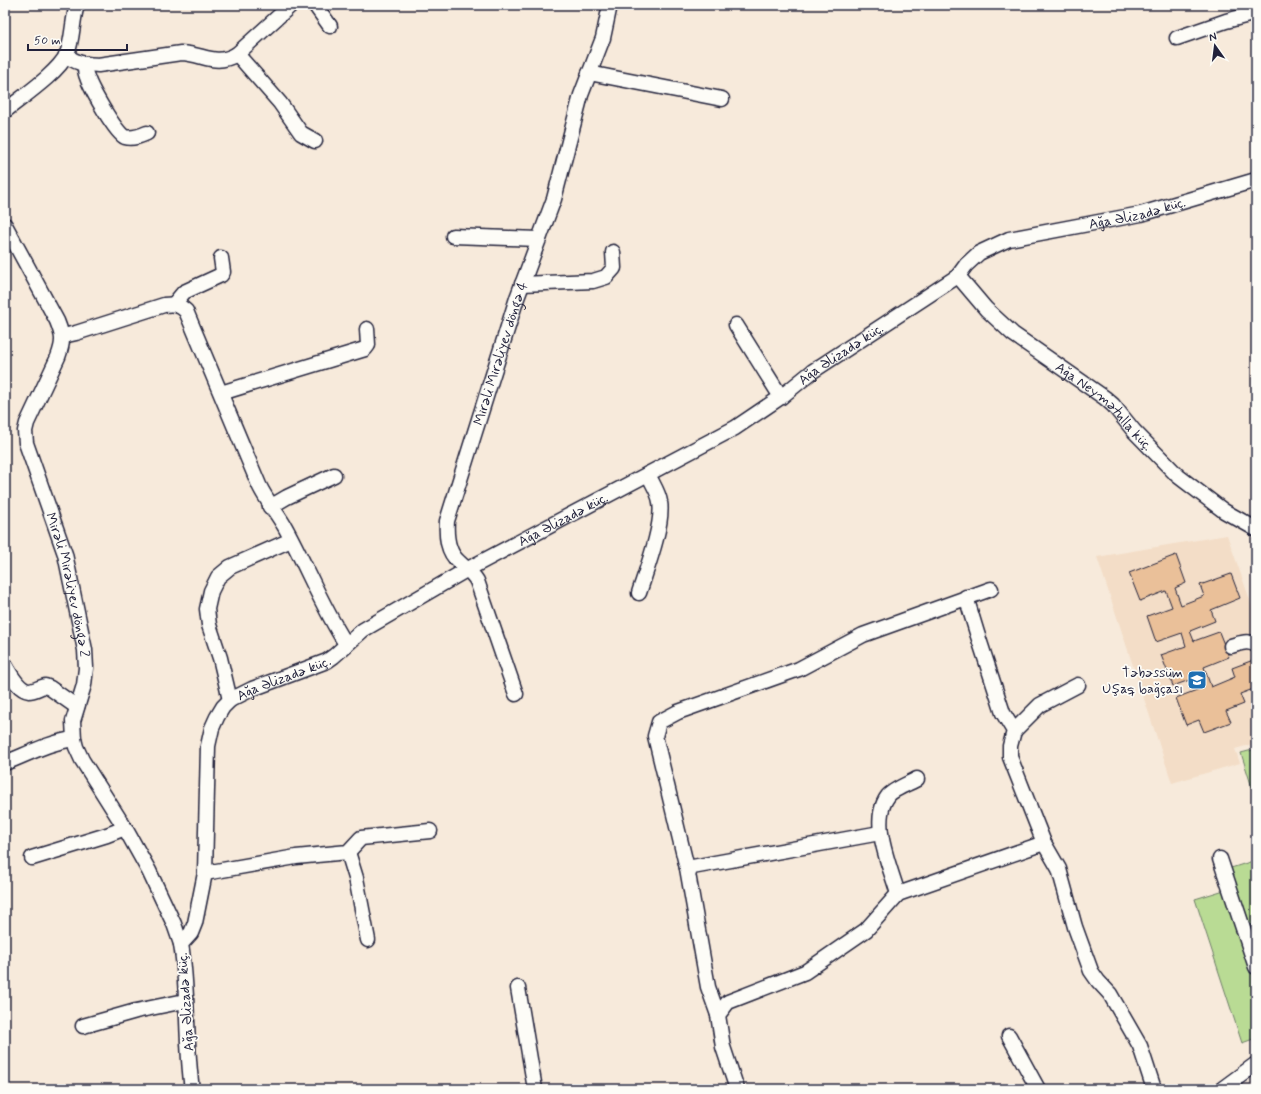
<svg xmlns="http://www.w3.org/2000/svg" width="1261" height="1094" font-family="Mynerve,sans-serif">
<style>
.built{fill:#f3ddc7}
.green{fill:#b9db94;stroke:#6e7e68}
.building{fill:#eac099;stroke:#22223b}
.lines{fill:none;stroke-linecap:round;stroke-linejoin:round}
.minor-casing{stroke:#22223b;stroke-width:17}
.minor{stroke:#fdfcf7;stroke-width:14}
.labels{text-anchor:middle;stroke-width:3.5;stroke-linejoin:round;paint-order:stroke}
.street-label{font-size:14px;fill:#22223b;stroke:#fdfcf7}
.poi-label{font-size:14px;fill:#22223b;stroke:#fdfcf7;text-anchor:end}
</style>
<rect width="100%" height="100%" fill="#f7eadb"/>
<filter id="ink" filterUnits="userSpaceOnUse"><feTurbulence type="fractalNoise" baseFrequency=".025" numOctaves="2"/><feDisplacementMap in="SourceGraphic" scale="8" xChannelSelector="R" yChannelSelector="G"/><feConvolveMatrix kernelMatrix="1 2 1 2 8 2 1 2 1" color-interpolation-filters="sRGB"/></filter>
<g filter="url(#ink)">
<polygon class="built" points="1227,535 1256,617 1256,743 1235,749 1240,763 1172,783 1097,557"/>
<g class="green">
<polygon points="1256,749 1256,800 1241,753"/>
<polygon points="1256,860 1256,1038 1242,1043 1195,899 1234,887 1228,869"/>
</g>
<polygon class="building" points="1176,555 1186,583 1175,588 1181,605 1204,596 1200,585 1231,574 1240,598 1211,610 1215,621 1190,631 1194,641 1219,632 1229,657 1204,667 1211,687 1235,677 1232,668 1256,659 1256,688 1240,694 1244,704 1226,711 1231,722 1204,732 1199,720 1186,725 1176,698 1202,688 1198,677 1173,686 1161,655 1186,646 1182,633 1156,642 1147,616 1172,607 1166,591 1140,601 1129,573"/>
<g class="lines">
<defs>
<g id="minor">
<polyline points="315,5 330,26"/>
<polyline points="1177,38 1226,21 1256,13"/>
<polyline points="237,54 280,103 301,133 315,141"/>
<path d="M66,55C77,64 84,64 98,65L181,53C204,54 215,67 237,54L291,5"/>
<path d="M84,64C85,68 85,73 87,77C90,87 116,134 125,137C133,139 140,136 147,133"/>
<polyline points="589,73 722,99"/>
<path d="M5,111C22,97 58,73 67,54C73,39 72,21 77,5"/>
<path id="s1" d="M5,225L57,321C63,336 64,341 58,357L27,423L25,431L26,443L65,554L85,650L86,668L84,685L73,721L74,739L76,747L82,760L125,828L149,871L174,924L181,944"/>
<polyline points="453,236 539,239"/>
<path id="s2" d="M958,276L986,309L1013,334L1105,398L1113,405L1134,431L1178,476L1224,511L1256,529"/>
<polyline points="522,284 593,281 606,277 614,268 613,252"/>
<polyline points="174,304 184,292 221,275 223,272 221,258"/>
<polyline points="736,325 781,397"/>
<path d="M63,336L76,333L164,305C173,304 179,304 186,311L259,485C266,500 277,513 285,527C306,565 322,607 346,644"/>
<polyline points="221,393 365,349 368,345 367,329"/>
<polyline points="270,507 287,497 334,475"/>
<path d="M639,593C646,571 664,524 660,502C659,493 652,483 648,474"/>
<polyline points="966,597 977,633 1003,713 1014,731 1010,746 1010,757 1044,843 1059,869 1075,927 1091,971 1098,981 1110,994 1140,1046 1154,1089"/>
<path d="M1231,646C1240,643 1248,640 1256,645"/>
<path d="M5,665C10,673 18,690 29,691C34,691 40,687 45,686L50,688L77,707"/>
<path id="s3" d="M516,694L477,581C472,572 466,569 459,562C447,552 446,536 447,521L517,298L554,199L581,95L603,38L610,5"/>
<polyline points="230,700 220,658 209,625 207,609 211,591 218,577 230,567 291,540"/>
<polyline points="1014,731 1040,705 1078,685"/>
<path d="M5,763C28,754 50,742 74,739"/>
<polyline points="348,852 356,878 368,940"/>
<polyline points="32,858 107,835 125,828"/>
<polyline points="1220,859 1256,967"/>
<polyline points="687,868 880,833"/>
<polyline points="205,873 296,857 348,852 361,838 430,831"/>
<path d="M898,894C890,866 869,821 888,796C892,790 910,783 917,779"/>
<polyline points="518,988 535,1089"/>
<polyline points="718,1015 708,987 687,868 655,736 659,722 678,712 799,669 863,635 991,589"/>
<polyline points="83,1026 136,1011 185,1001"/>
<polyline points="1009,1036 1038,1089"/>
<path id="s4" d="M192,1089C185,1041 189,992 181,944L191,933L195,923L205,873L208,746L212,728L217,717L223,707L230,700L252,689L327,661L334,656L363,630L468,569L735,428L781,397L813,371L958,276L966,265L979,253L1009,239L1141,214L1256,180"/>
<polyline points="737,1089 723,1047 718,1015 728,1002 805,972 866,930 898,894 1044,843"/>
<polyline points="1222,1089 1256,1064"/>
</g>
</defs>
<use href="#minor" class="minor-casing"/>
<use href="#minor" class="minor"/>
</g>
</g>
<defs>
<symbol id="school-square" viewBox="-11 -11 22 22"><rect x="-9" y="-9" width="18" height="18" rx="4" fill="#1f6fb2" stroke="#fdfcf7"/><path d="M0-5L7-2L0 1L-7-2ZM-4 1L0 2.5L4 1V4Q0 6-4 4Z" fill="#fff"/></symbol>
</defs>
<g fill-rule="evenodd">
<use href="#school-square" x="1186" y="669" width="22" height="22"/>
</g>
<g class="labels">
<g class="street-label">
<text dy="5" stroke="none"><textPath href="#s4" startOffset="1442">Ağa Əlizadə küç.</textPath></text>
<text dy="5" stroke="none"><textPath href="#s3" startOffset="366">Mirəli Mirəliyev döngə 4</textPath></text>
<text dy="5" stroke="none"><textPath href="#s4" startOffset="1106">Ağa Əlizadə küç.</textPath></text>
<text dy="5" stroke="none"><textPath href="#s2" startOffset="197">Ağa Neymətulla küç.</textPath></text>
<text dy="5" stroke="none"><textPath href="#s4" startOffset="782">Ağa Əlizadə küç.</textPath></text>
<text dy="5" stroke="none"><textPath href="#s1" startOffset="388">Mirəli Mirəliyev döngə 2</textPath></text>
<text dy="5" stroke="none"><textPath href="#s4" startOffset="459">Ağa Əlizadə küç.</textPath></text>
<text transform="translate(185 1002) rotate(-94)" y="5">Ağa Əlizadə küç.</text>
</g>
<g class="poi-label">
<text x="1183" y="677">Təbəssüm<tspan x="1183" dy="16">Uşaq bağçası</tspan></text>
</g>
</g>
<rect width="1261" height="1094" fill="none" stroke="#fdfcf7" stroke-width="20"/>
<rect x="10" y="10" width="1241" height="1074" fill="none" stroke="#22223b" stroke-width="1.5" filter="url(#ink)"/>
<g transform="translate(1215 46) rotate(346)" stroke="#fdfcf7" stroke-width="3" paint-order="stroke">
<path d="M0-3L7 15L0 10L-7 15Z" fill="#22223b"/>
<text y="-6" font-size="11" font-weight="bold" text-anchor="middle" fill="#22223b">N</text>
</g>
<path d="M28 44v6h99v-6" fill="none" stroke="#22223b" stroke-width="2"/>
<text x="34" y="44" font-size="12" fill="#22223b" stroke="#fdfcf7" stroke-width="3" paint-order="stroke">50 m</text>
</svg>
